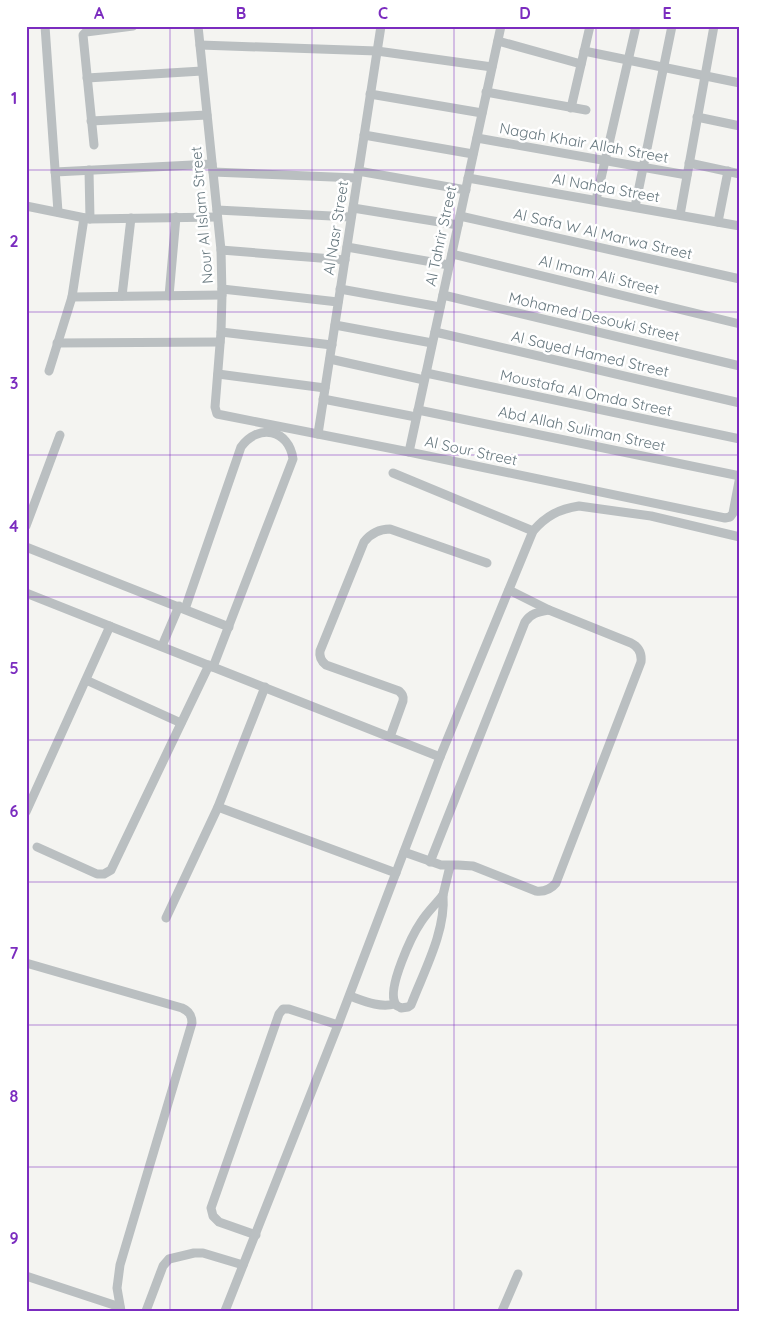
<svg xmlns="http://www.w3.org/2000/svg" width="766" height="1337" font-family="Quicksand,sans-serif">
<style>
.lines{fill:none;stroke-linecap:round;stroke-linejoin:round}
.minor{stroke:#babfc1;stroke-width:9}
.grid{fill:none;stroke:#7b2cbf;stroke-width:1;stroke-opacity:0.55}
.labels{text-anchor:middle;stroke-width:5;stroke-linejoin:round;paint-order:stroke}
.street-label{font-size:15px;fill:#67787f;stroke:#fff}
.neatline{fill:none;stroke:#7b2cbf;stroke-width:2}
.grid-label{font-size:16px;text-anchor:middle;font-weight:bold;fill:#7b2cbf}
</style>
<rect width="100%" height="100%" fill="#f4f4f1"/>
<g class="lines">
<g class="minor">
<polyline points="45,26 58,212"/>
<polyline points="198,26 221,250 222,295 221,332 215,407 217,414 409,452 725,518 730,517 733,513 740,476"/>
<polyline points="498,41 581,64"/>
<polyline points="200,45 377,51 492,67"/>
<polyline points="584,51 740,83"/>
<polyline points="87,78 202,71"/>
<polyline points="486,92 586,110"/>
<polyline points="370,94 482,113"/>
<polyline points="571,108 590,26"/>
<polyline points="697,117 740,126"/>
<polyline points="91,121 207,115"/>
<polyline points="364,135 473,154"/>
<polyline points="477,138 687,175"/>
<polyline points="94,145 83,35 86,32 133,26"/>
<polyline points="689,163 740,174"/>
<polyline points="89,170 90,219"/>
<polyline points="358,171 466,190"/>
<polyline points="55,172 212,164"/>
<polyline points="213,172 357,178"/>
<polyline points="468,178 740,226"/>
<polyline points="596,200 636,26"/>
<polyline points="26,206 90,219 217,217"/>
<polyline points="635,207 672,26"/>
<polyline points="353,208 458,225"/>
<polyline points="217,210 351,217"/>
<polyline points="680,215 714,26"/>
<polyline points="460,216 740,279"/>
<polyline points="718,222 728,171"/>
<polyline points="347,247 449,265"/>
<polyline points="221,250 345,260"/>
<polyline points="452,254 740,324"/>
<polyline points="222,289 338,302"/>
<polyline points="340,289 440,307"/>
<polyline points="443,295 740,366"/>
<polyline points="122,296 131,218"/>
<polyline points="169,296 176,217"/>
<polyline points="72,297 222,295"/>
<polyline points="335,325 432,343"/>
<polyline points="221,332 332,345"/>
<polyline points="435,332 740,403"/>
<polyline points="57,343 220,342"/>
<polyline points="330,359 424,380"/>
<polyline points="49,371 72,297 84,218"/>
<polyline points="426,373 740,439"/>
<polyline points="218,374 325,388"/>
<polyline points="323,399 416,417"/>
<polyline points="418,410 740,476"/>
<polyline points="318,434 381,26"/>
<polyline points="409,452 501,26"/>
<polyline points="393,473 533,531"/>
<polyline points="26,526 60,435"/>
<polyline points="26,547 229,627"/>
<polyline points="26,593 440,757"/>
<path d="M185,609L241,447C258,423 289,429 293,459L213,667"/>
<polyline points="162,646 179,606"/>
<polyline points="86,680 181,723"/>
<path d="M390,737L403,701C404,696 402,694 399,691L326,665C321,661 319,657 320,651L364,542C371,533 379,529 390,529L487,563"/>
<polyline points="218,807 396,873"/>
<polyline points="26,812 110,626"/>
<polyline points="37,847 97,874 104,874 111,870 209,665"/>
<path d="M404,852L441,865H458L473,866L536,891C545,892 551,889 556,883L641,662C642,653 639,647 631,643L549,610L509,590"/>
<path d="M430,862L525,622C531,613 539,612 549,610"/>
<path d="M443,895C446,931 424,971 411,1005L408,1007L401,1008C398,1006 396,1006 395,1003C387,988 412,935 421,922C427,912 436,904 443,895Z"/>
<polyline points="443,895 450,866"/>
<polyline points="166,918 218,807 265,687"/>
<path d="M26,963L182,1008C189,1011 192,1015 192,1023L120,1265L117,1288L121,1311"/>
<path d="M350,996C364,1001 379,1008 395,1004"/>
<polyline points="256,1235 219,1222 213,1216 211,1208 279,1014 283,1009 289,1009 338,1025"/>
<polyline points="26,1276 120,1307"/>
<polyline points="146,1311 163,1266 169,1259 194,1253 203,1253 243,1265"/>
<path d="M225,1311L338,1025L440,757L533,531C546,516 559,509 579,506L651,516L740,537"/>
<polyline points="502,1311 518,1274"/>
</g>
</g>
<path class="grid" d="M170,26V1311M312,26V1311M454,26V1311M596,26V1311M26,170H740M26,312H740M26,455H740M26,597H740M26,740H740M26,882H740M26,1025H740M26,1167H740"/>
<g class="labels">
<g class="street-label">
<text transform="translate(584 143) rotate(10)" y="5">Nagah Khair Allah Street</text>
<text transform="translate(606 188) rotate(10)" y="5">Al Nahda Street</text>
<text transform="translate(202 215) rotate(-95)" y="5">Nour Al Islam Street</text>
<text transform="translate(336 228) rotate(-81)" y="5">Al Nasr Street</text>
<text transform="translate(603 234) rotate(13)" y="5">Al Safa W Al Marwa Street</text>
<text transform="translate(441 236) rotate(-78)" y="5">Al Tahrir Street</text>
<text transform="translate(599 275) rotate(14)" y="5">Al Imam Ali Street</text>
<text transform="translate(594 317) rotate(13)" y="5">Mohamed Desouki Street</text>
<text transform="translate(590 354) rotate(13)" y="5">Al Sayed Hamed Street</text>
<text transform="translate(586 393) rotate(12)" y="5">Moustafa Al Omda Street</text>
<text transform="translate(582 429) rotate(12)" y="5">Abd Allah Suliman Street</text>
<text transform="translate(471 451) rotate(12)" y="5">Al Sour Street</text>
</g>
</g>
<rect width="766" height="1337" fill="none" stroke="#ffffff" stroke-width="55"/>
<rect x="28" y="28" width="710" height="1282" class="neatline"/>
<g class="grid-label">
<text x="99" y="19">A</text>
<text x="241" y="19">B</text>
<text x="383" y="19">C</text>
<text x="525" y="19">D</text>
<text x="667" y="19">E</text>
<text x="14" y="104">1</text>
<text x="14" y="247">2</text>
<text x="14" y="389">3</text>
<text x="14" y="532">4</text>
<text x="14" y="674">5</text>
<text x="14" y="817">6</text>
<text x="14" y="959">7</text>
<text x="14" y="1102">8</text>
<text x="14" y="1244">9</text>
</g>
</svg>
